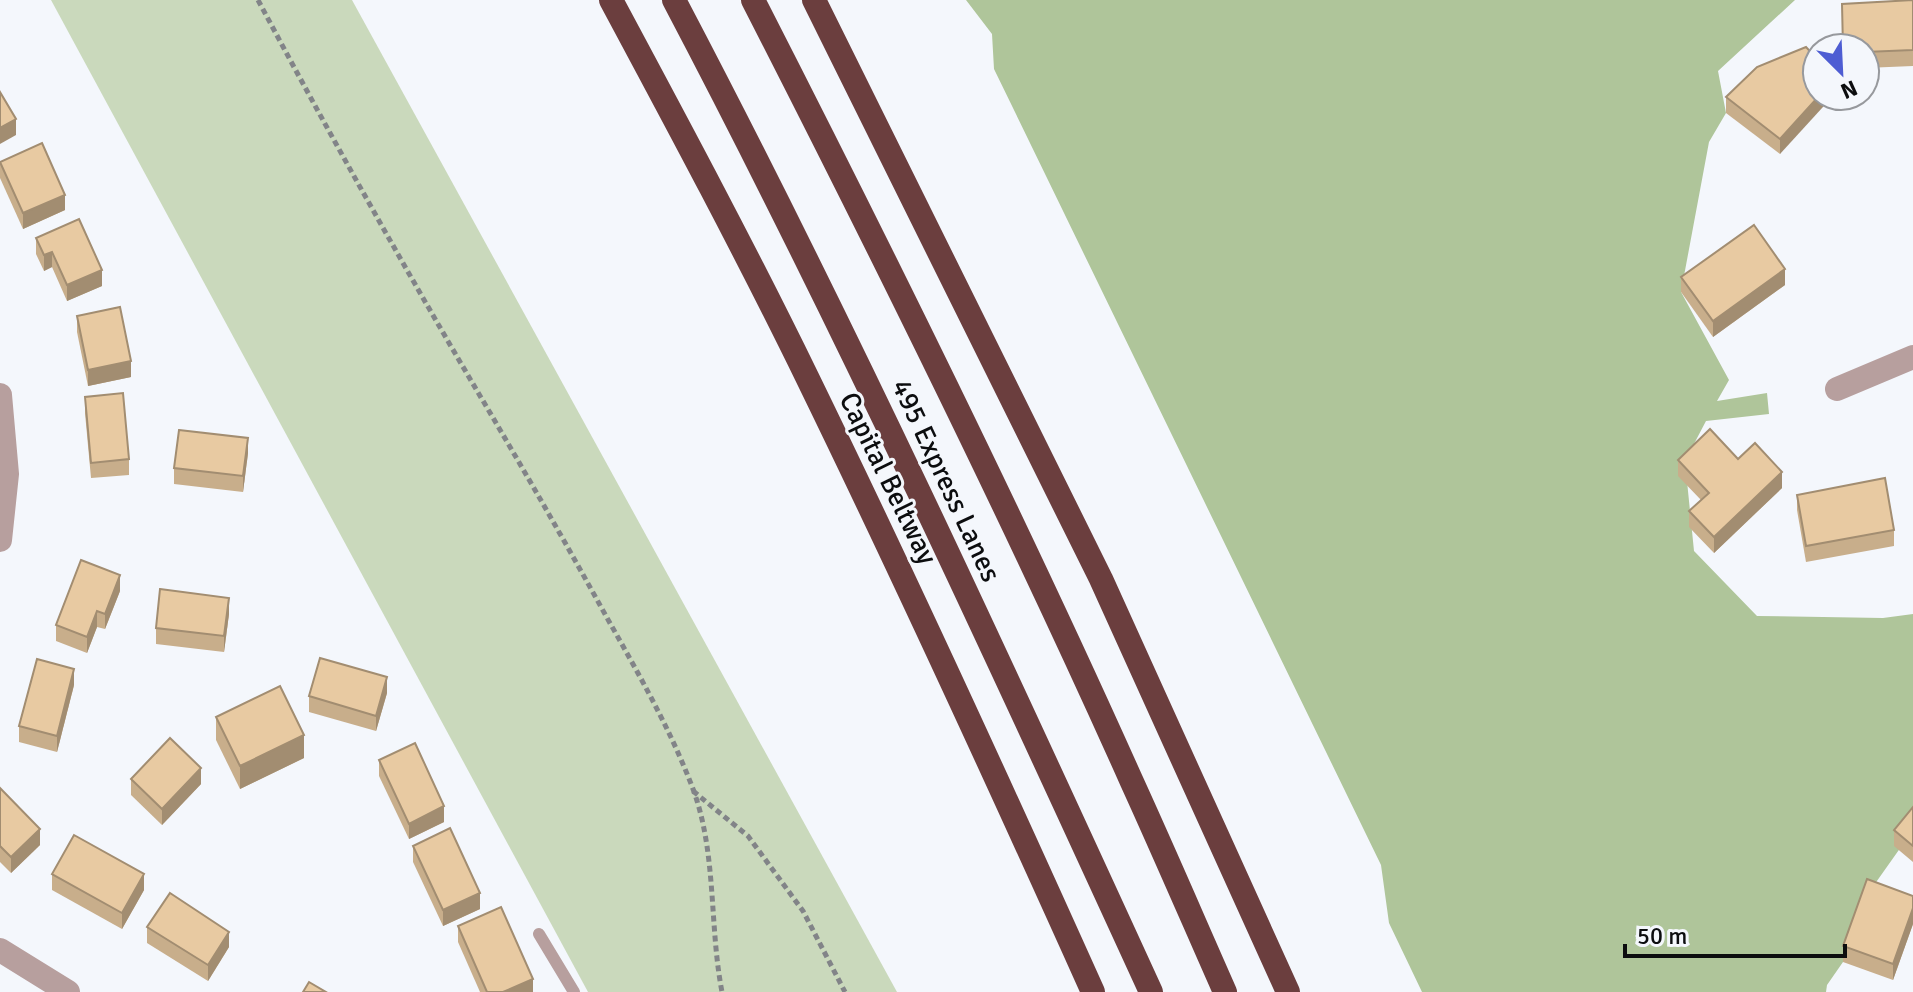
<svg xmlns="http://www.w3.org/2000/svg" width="1913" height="992" font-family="Signika,sans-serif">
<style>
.green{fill:#cad9bc}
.forest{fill:#afc59a}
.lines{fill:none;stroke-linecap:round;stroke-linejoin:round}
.path{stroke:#828488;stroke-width:5;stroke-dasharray:6 4;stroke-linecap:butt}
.service{stroke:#b79f9e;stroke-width:12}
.minor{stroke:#b79f9e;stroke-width:24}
.motorway{stroke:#6b3e3e;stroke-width:24}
.wall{fill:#c8ae8b}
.shaded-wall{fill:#a28d71}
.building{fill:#e8caa2;stroke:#a28d71;stroke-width:2}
.labels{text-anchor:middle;stroke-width:6;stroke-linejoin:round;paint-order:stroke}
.street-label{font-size:28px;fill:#0c0d0f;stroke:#f4f7fc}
</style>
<rect width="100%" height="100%" fill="#f4f7fc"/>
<polygon class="green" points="51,0 352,0 897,992 588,992"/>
<polygon class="forest" points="966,0 1795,0 1718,71 1726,113 1709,142 1681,292 1729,380 1717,401 1767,393 1769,414 1706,421 1685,461 1694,551 1757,616 1883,618 1913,614 1913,830 1867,895 1843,962 1827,985 1826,992 1422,992 1389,923 1381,865 994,69 992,34"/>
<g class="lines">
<g class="path">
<path d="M258,0C332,139 409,276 489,411C529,479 568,547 606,616C638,673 670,728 693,789C717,854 709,925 722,992"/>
<polyline points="693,791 748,836 803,911 845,992"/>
</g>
<polyline class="service" points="539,934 574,992"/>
<g class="minor">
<polyline points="1837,389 1913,357"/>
<polyline points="0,395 7,474 0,540"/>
<polyline points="0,950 68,992"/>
</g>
<g class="motorway">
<path d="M611,0C678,125 745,250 807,377C906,580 1000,785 1093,992"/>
<path d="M674,0C845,325 998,658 1151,992"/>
<path d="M753,0C885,258 1014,518 1132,782C1164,852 1194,922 1225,992"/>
<polyline points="814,0 1101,579 1288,992"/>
</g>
</g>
<g class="wall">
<polygon points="1913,0 1913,66 1865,68 1865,48"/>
<polygon points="1817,59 1780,154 1726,113 1726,97"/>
<polygon points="0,162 65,210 23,229 0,178"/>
<polygon points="36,238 102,286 67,301 52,267 44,271 36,254"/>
<polygon points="1681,277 1785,285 1713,337 1681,292"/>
<polygon points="77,316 131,377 88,386 77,332"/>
<polygon points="85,397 129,459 129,475 91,478 85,413"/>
<polygon points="248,453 243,492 174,484 174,468"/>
<polygon points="1738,459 1782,488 1714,553 1689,527 1689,511 1701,500 1678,476 1678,460"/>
<polygon points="1797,495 1894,530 1894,546 1806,562 1797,510"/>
<polygon points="120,591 105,629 97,627 87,653 56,641 56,625"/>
<polygon points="229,614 224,652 156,644 156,628"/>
<polygon points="74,685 57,752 19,742 19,726"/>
<polygon points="387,693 376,731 309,712 309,696"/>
<polygon points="216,717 304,758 240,789 216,740"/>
<polygon points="379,760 444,822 409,839 379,776"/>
<polygon points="131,779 201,784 162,825 131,795"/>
<polygon points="0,788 40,845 11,873 0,862"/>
<polygon points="1913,807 1913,862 1894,846 1894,830"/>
<polygon points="413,846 480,909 443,926 413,862"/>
<polygon points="52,874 144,890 122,929 52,890"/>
<polygon points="1913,896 1913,924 1893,980 1843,962 1843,946"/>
<polygon points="458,926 533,992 480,992 458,942"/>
<polygon points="147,927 229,947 208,981 147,943"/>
</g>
<g class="shaded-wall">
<polygon points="1819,96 1833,96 1780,154 1780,139"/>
<polygon points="16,119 16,135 0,144 0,128"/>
<polygon points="65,195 65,210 23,229 23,213"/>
<polygon points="52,252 52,267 44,271 44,255"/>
<polygon points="1785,269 1785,285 1713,337 1713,321"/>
<polygon points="102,270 102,286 67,301 67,285"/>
<polygon points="131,361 131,377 88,386 88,370"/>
<polygon points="248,438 248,453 243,492 243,476"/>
<polygon points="1782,472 1782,488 1714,553 1714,537"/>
<polygon points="120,575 120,591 105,629 105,614"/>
<polygon points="229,598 229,614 224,652 224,636"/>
<polygon points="97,611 97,627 87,653 87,637"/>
<polygon points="74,669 74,685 57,752 57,736"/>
<polygon points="387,677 387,693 376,731 376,716"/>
<polygon points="304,735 304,758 240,789 240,766"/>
<polygon points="201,768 201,784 162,825 162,809"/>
<polygon points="444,806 444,822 409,839 409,824"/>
<polygon points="40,829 40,845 11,873 11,857"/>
<polygon points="144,874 144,890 122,929 122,913"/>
<polygon points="480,893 480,909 443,926 443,910"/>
<polygon points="1913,908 1913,924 1893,980 1893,964"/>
<polygon points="229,932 229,947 208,981 208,965"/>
<polygon points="533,979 533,992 503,992"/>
</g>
<g class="building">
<polygon points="1913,0 1913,50 1865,52 1865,48 1843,48 1842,4"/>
<polygon points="1806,47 1817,59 1817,96 1819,96 1780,139 1726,97 1757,67"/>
<polygon points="0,92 16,119 0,128"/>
<polygon points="42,143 65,195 23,213 0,162"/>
<polygon points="79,219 102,270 67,285 52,252 44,255 36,238"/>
<polygon points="1754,225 1785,269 1713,321 1681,277"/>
<polygon points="120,307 131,361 88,370 77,316"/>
<polygon points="123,393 129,459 91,463 85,397"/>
<polygon points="1710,429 1738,459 1755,443 1782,472 1714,537 1689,511 1709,493 1678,460"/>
<polygon points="179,430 248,438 243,476 174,468"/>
<polygon points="1885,478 1894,530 1806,546 1797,495"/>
<polygon points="81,560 120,575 105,614 97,611 87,637 56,625"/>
<polygon points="160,589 229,598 224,636 156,628"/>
<polygon points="320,658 387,677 376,716 309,696"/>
<polygon points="37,659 74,669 57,736 19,726"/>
<polygon points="280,686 304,735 240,766 216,717"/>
<polygon points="170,738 201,768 162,809 131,779"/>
<polygon points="415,743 444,806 409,824 379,760"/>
<polygon points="0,788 40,829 11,857 0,846"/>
<polygon points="1913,807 1913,846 1894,830"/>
<polygon points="450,828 480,893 443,910 413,846"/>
<polygon points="74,835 144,874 122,913 52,874"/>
<polygon points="1867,879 1913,896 1913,908 1893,964 1843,946"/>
<polygon points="170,893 229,932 208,965 147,927"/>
<polygon points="501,907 533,979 503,992 487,992 458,926"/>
<polygon points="309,982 326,992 303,992"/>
</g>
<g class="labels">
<g class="street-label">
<text transform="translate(889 478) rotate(64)" y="10">Capital Beltway</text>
<text transform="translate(947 480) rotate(65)" y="10">495 Express Lanes</text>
</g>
</g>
<g transform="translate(1841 72) rotate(156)"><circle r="38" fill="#f4f7fc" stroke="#97999d" stroke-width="2"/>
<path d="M0-6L14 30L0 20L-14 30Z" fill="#4e5dd3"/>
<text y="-12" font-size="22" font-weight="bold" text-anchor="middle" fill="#0c0d0f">N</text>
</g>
<path d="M1625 944v12h220v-12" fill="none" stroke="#0c0d0f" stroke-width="4"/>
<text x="1637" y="944" font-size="24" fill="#0c0d0f" stroke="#f4f7fc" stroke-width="6" paint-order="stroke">50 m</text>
</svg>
